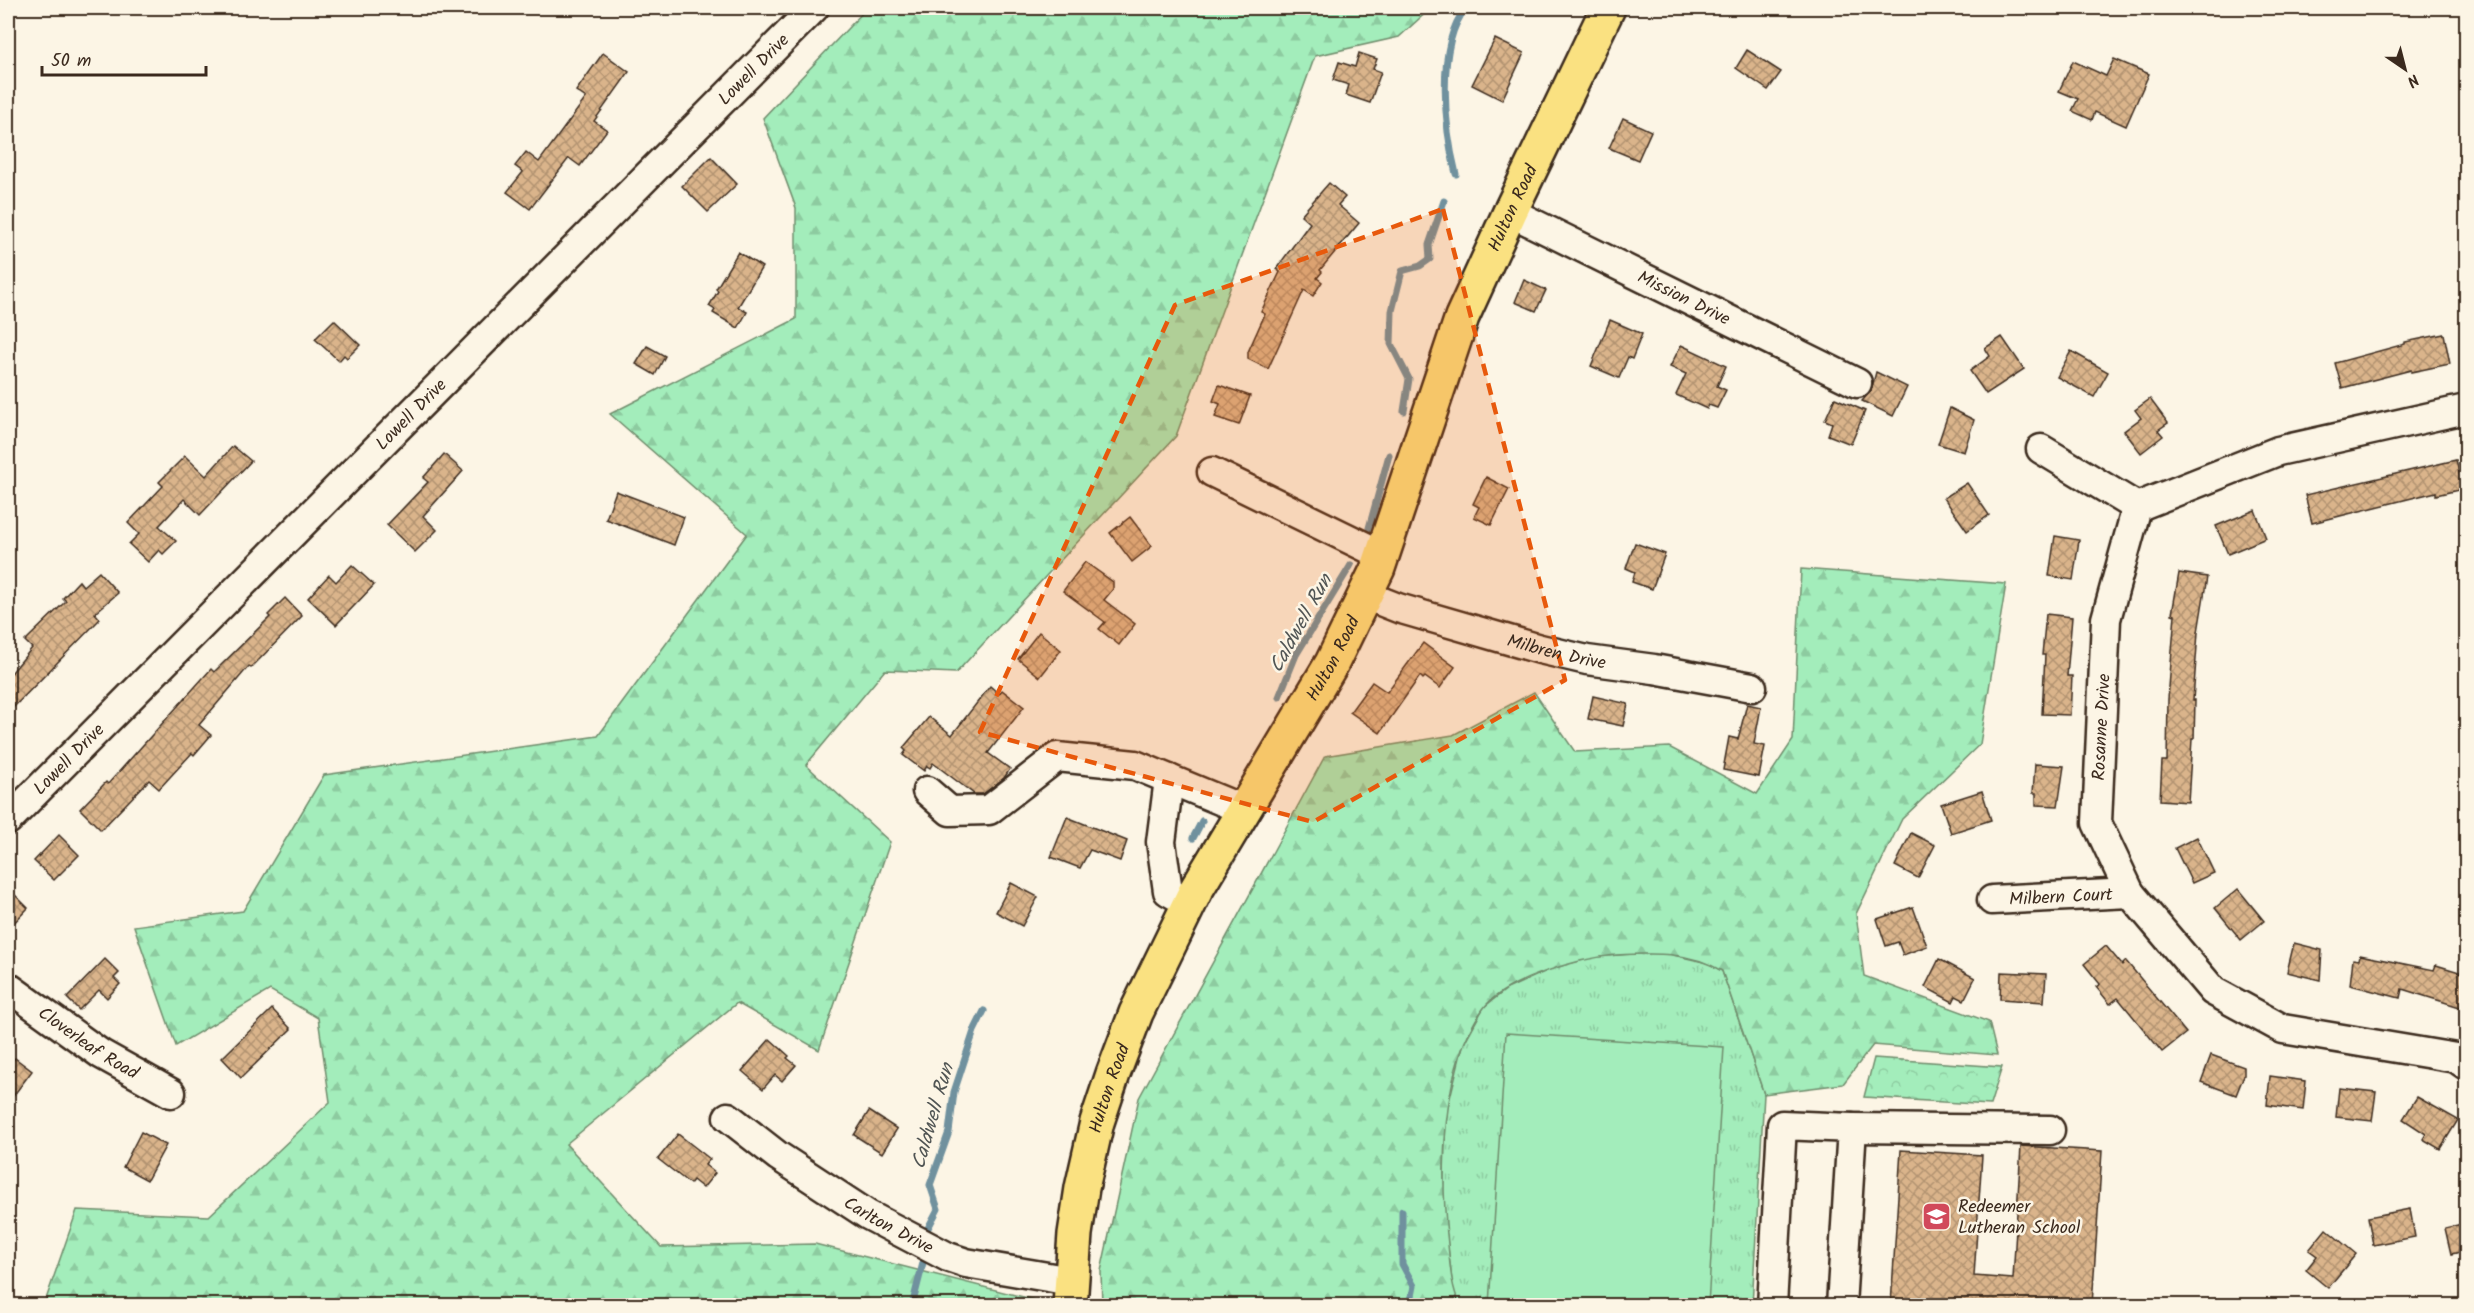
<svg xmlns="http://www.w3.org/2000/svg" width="2474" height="1313" font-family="Kalam,sans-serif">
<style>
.grass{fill:url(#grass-tufts);stroke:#6f8c6c;stroke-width:1.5}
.forest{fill:url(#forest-firs);stroke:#6f8c6c;stroke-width:1.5}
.park{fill:url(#park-crowns);stroke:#6f8c6c;stroke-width:1.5}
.pitch{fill:#a3edbb;stroke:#6f8c6c;stroke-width:1.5}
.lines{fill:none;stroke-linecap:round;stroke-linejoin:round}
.stream{stroke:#6f919e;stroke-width:7}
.building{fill:url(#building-cross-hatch);stroke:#3b2a1e;stroke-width:1.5}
.minor-casing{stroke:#3b2a1e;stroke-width:33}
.major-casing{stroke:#3b2a1e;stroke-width:38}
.minor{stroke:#fcf5e5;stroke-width:28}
.major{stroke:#fae181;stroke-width:33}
.marked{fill:#e8590c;fill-opacity:0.2;stroke:#e8590c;stroke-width:4.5;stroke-dasharray:12 8;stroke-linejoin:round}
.labels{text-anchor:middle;stroke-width:5;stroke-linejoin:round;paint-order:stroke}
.street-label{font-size:18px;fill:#3b2a1e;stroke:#fcf5e5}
.poi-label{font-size:18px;fill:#3b2a1e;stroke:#fcf5e5;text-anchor:start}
.water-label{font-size:20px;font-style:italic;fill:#515554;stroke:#fcf5e5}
</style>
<defs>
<pattern id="grass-tufts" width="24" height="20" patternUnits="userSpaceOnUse" patternTransform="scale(1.5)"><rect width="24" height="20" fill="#a3edbb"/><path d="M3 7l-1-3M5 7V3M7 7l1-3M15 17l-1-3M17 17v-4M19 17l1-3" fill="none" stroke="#8dcba0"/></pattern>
<pattern id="forest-firs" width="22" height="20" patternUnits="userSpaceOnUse" patternTransform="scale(1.5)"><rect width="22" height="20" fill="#a3edbb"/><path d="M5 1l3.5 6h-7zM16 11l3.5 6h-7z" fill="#8dcba0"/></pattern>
<pattern id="park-crowns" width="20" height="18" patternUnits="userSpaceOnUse" patternTransform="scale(1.5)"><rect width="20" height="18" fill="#a3edbb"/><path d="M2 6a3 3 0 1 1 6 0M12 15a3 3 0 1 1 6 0" fill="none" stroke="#8dcba0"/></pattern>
<pattern id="building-cross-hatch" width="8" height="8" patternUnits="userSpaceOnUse" patternTransform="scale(1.5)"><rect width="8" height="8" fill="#dab48b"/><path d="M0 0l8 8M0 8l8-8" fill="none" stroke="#b29371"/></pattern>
</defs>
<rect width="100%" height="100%" fill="#fcf5e5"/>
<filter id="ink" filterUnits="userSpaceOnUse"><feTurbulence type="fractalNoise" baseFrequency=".0167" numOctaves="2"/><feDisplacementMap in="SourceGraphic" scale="12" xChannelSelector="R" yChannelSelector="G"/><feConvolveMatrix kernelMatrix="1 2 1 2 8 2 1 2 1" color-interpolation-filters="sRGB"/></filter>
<g filter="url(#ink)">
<polygon class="grass" points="1660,952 1708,963 1722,971 1764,1094 1752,1305 1460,1305 1453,1290 1443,1204 1446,1114 1463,1045 1484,1007 1507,989 1551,969 1592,957"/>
<g class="forest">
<polygon points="867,8 1431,8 1399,37 1315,56 1176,436 956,673 885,670 806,765 890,842 819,1050 737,1003 566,1144 661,1247 815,1244 1043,1302 1043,1305 44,1305 77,1210 209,1216 330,1102 318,1018 270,990 176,1046 134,926 243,911 324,775 598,736 747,534 610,414 796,319 796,208 763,118"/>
<path d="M1801,569L2006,584L1980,744L1902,819L1856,914L1864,976L1989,1022L1997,1055L1873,1045L1843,1084L1764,1094L1722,971C1689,951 1653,953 1616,955C1580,958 1505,979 1483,1009C1440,1067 1440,1174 1448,1244C1450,1265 1451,1286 1460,1305H1102L1101,1271L1139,1098L1325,756L1453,735L1534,692L1575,752L1669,747L1757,794L1793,740Z"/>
</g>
<polygon class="park" points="1874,1058 2002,1067 1990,1105 1864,1097"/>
<polygon class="pitch" points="1506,1033 1724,1047 1708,1305 1489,1305"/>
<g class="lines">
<g class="stream">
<path d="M1456,174C1445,130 1435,45 1466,8"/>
<polyline points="1404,411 1409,379 1391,344 1392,311 1402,271 1420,266 1430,259 1429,245 1444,201"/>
<polyline points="1369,528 1389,455"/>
<polyline points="1279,697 1296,655 1351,565"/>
<polyline points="1193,838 1202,821"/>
<polyline points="1402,1211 1402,1264 1414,1286 1410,1306"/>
<polyline points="927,1230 938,1209 930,1185 949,1132 954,1092 974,1031 984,1011"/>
<polyline points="912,1306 924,1259"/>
</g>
</g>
<g class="building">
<polygon points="1495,39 1524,53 1502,100 1472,85"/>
<polygon points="1747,50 1781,72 1768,90 1736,68"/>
<polygon points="603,53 629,72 594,121 607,130 580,166 569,158 530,209 507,192 523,172 515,166 526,152 539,162 586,98 576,91"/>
<polygon points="1359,53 1377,59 1373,69 1381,72 1370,103 1346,95 1349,85 1333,80 1339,62 1355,67"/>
<polygon points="2114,59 2149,74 2126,126 2095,112 2092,120 2072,111 2078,99 2059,91 2073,61 2106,76"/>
<polygon points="1623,118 1651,131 1638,160 1609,148"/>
<polygon points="711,157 737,184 708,212 682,186"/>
<polygon points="1329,183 1345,197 1338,205 1359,223 1320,270 1322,272 1317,278 1322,282 1313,296 1304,290 1268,369 1248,359 1248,352 1265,314 1261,312 1280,272 1276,269 1310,223 1301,215"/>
<polygon points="738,252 762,267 738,307 747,312 738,328 713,313 715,310 709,306 718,291 716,289"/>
<polygon points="1524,280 1546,290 1536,311 1515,302"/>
<polygon points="334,320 360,345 347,358 344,355 339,361 315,339"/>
<polygon points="1610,320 1642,334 1632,359 1628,357 1619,378 1591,366"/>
<polygon points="2444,334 2450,364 2411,372 2411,370 2342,388 2335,363 2405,344 2405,342"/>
<polygon points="2002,337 2024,369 1986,394 1970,371 1990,356 1985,348"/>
<polygon points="1681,345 1726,366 1717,386 1726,390 1717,408 1709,405 1707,409 1676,395 1686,374 1670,367"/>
<polygon points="647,346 665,356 655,375 636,364"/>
<polygon points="2071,351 2108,372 2094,397 2057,377"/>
<polygon points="1876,372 1907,387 1893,416 1862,401 1871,391"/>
<polygon points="1219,385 1250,396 1239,425 1215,417 1220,404 1213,401"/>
<polygon points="1835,398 1865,411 1851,444 1828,435 1832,423 1825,420"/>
<polygon points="2150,399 2168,423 2158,430 2163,436 2141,453 2124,431 2141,418 2135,410"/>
<polygon points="1950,408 1974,420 1964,452 1938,444"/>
<polygon points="233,446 251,461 200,515 184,499 159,526 176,541 163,554 159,550 148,562 129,544 139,534 128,523 163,486 159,482 185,456 206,476"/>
<polygon points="444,454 463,471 423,516 437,530 415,552 387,525 428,482 423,478"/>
<polygon points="2456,460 2463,489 2436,495 2436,492 2312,523 2305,495"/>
<polygon points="1486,477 1509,489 1491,525 1474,517 1479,507 1473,504"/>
<polygon points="1967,483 1989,515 1967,531 1944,498"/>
<polygon points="616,491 684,517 674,545 606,519"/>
<polygon points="2255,510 2266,538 2228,554 2216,526"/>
<polygon points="1130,517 1152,546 1132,562 1110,533"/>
<polygon points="2055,536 2079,540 2073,580 2049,576"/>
<polygon points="1635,543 1665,554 1652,589 1632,582 1635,572 1626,568"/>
<polygon points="1085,562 1113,582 1113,589 1104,600 1135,624 1119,645 1099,629 1105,622 1063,591"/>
<polygon points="352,565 374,585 336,625 308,598 329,575 336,582"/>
<polygon points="99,572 118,593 95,613 100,619 8,713 8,677 32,648 25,641 66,601 63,598 79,581 83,586"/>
<polygon points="2179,573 2207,577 2198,632 2193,700 2195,700 2194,739 2192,739 2188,802 2160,800 2162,761 2167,761 2168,699 2175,615 2172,614"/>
<polygon points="285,598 302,616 251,668 249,666 199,725 211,735 194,755 192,753 159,789 149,780 101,830 80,809 106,782 108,784 211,669 214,672 270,617 268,615"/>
<polygon points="2046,614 2072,617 2067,676 2072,676 2070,715 2042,714 2045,655 2042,655"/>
<polygon points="1039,632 1061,650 1040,677 1018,659"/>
<polygon points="1423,643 1455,667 1440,688 1425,677 1423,679 1420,676 1380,733 1350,712 1372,682 1387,692"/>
<polygon points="990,686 999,694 1002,690 1024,707 988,753 1010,769 1004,778 983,794 974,794 933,763 930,768 927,766 924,771 903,755 906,751 903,748 929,717 952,735"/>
<polygon points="1593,696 1628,704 1623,726 1588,719"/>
<polygon points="1747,704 1761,707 1754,744 1765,746 1759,777 1723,770 1729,737 1738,739"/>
<polygon points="2035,764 2064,766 2058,806 2036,805 2036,793 2033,793"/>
<polygon points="1982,791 1991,820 1951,833 1941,804"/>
<polygon points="1067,817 1127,841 1120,861 1090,850 1080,868 1051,857"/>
<polygon points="1911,833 1935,845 1918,878 1895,866"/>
<polygon points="59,835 79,855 54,880 34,861"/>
<polygon points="2197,837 2214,873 2192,883 2175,848"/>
<polygon points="1011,883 1038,897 1022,926 996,912"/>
<polygon points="8,888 28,908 8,929"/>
<polygon points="2238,889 2264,921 2241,940 2215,908"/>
<polygon points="1913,907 1927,946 1903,955 1898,942 1886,946 1877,919"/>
<polygon points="2294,943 2322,950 2320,980 2287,972"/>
<polygon points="2106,946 2122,965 2126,961 2186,1033 2162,1052 2118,998 2110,1004 2096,987 2100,984 2084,964"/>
<polygon points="2360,955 2434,970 2436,965 2466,974 2466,1009 2402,989 2400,998 2350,985 2353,959 2359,960"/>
<polygon points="105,959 119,973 114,978 120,984 107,998 99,990 79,1010 67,998"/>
<polygon points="1939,959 1975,978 1964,1000 1956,996 1953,1002 1925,987"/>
<polygon points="2001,972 2046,974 2044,1002 2000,999"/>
<polygon points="272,1009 291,1029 241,1078 222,1058"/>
<polygon points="770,1039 789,1056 787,1058 796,1065 782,1081 775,1075 763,1089 742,1071"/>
<polygon points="2211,1055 2244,1067 2244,1075 2236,1095 2201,1082"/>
<polygon points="15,1058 32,1071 8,1103 8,1066"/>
<polygon points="2270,1076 2306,1081 2303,1110 2267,1105"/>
<polygon points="2339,1088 2376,1092 2372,1121 2336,1117"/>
<polygon points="2417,1097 2458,1120 2440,1149 2423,1139 2426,1134 2403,1119"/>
<polygon points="869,1111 897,1129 882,1153 854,1135"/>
<polygon points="141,1132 166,1145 147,1180 123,1167"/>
<polygon points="678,1134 710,1159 705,1165 715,1173 703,1188 693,1180 690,1184 658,1159"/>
<polygon points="2021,1146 2102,1151 2092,1305 1891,1305 1901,1150 1982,1155 1974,1276 2013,1279"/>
<polygon points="2410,1209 2415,1237 2373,1245 2368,1217"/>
<polygon points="2466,1223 2466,1251 2451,1254 2445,1228"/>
<polygon points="2326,1229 2356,1254 2328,1288 2306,1270 2317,1256 2309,1250"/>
</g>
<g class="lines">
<defs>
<g id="minor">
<path id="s1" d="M1510,212L1857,383"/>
<polyline points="2466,409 2278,451 2137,507 2106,619 2097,823 2130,893 2213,991 2283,1029 2456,1058 2466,1065"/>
<polyline points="2041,449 2137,507"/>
<polyline points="1212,472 1382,555"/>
<path id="s2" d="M1365,595L1398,608L1540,649L1587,660L1654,669L1752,687"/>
<polyline points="1169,779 1161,842 1168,891 1189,903"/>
<polyline points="927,791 950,811 989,810 1057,757 1135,765 1244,810"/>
<path id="s3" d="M8,820L814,8"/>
<path id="s4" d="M1992,900L2130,893"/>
<path id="s5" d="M8,987L101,1054L171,1093"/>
<path id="s6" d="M728,1117L778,1156L868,1215L948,1257L966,1263L1071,1281"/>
<polyline points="1852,1128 2050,1130"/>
<polyline points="1772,1306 1782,1125 1852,1128 1841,1306"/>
</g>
<g id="major">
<path id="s7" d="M1070,1306L1075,1234L1082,1188L1097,1122L1113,1074L1136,1013L1196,890L1332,663L1378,568L1462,317L1510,212L1608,8"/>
</g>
</defs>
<use href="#minor" class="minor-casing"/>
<use href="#major" class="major-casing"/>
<use href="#minor" class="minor"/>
<use href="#major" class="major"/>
</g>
</g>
<path class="marked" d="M1443,209L1565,680L1313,822L980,732L1175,305Z"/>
<defs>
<symbol id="school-square" viewBox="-11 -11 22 22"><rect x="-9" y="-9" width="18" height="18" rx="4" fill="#d1495b" stroke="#fcf5e5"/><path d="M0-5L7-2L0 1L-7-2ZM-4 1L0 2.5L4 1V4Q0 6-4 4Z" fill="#fff"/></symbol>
</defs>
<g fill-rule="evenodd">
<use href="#school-square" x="1920" y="1200" width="33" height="33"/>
</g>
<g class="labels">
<g class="street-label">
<text dy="6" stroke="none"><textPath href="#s3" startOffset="1058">Lowell Drive</textPath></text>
<text dy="6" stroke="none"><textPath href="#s7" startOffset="1194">Hulton Road</textPath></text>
<text dy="6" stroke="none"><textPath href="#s1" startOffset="194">Mission Drive</textPath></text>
<text dy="6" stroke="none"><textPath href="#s3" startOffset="572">Lowell Drive</textPath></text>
<text dy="6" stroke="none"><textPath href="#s2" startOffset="200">Milbren Drive</textPath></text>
<text dy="6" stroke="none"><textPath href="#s7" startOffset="708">Hulton Road</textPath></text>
<text transform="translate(2101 727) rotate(-87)" y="6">Rosanne Drive</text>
<text dy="6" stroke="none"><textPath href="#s3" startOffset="86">Lowell Drive</textPath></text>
<text dy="6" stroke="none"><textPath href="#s4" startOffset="69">Milbern Court</textPath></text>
<text dy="6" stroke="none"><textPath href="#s5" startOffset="98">Cloverleaf Road</textPath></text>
<text dy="6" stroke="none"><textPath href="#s7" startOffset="222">Hulton Road</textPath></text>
<text dy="6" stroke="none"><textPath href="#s6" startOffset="194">Carlton Drive</textPath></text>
</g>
<g class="poi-label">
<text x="1958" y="1212">Redeemer<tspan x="1958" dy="21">Lutheran School</tspan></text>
</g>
<g class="water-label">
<text transform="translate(1300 623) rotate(-61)" y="7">Caldwell Run</text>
<text transform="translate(932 1116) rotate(-74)" y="7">Caldwell Run</text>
</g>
</g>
<rect width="2474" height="1313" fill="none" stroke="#fcf5e5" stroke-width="30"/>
<rect x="15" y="15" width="2444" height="1283" fill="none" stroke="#3b2a1e" stroke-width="2" filter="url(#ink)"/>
<g transform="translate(2405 69) rotate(145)" stroke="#fcf5e5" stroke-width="4.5" paint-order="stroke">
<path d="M0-4.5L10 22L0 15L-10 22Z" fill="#3b2a1e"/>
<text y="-9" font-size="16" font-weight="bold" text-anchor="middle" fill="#3b2a1e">N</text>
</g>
<path d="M42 66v9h164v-9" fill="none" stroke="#3b2a1e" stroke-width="3"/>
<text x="51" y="66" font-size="18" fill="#3b2a1e" stroke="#fcf5e5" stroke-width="4.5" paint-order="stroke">50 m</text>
</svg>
